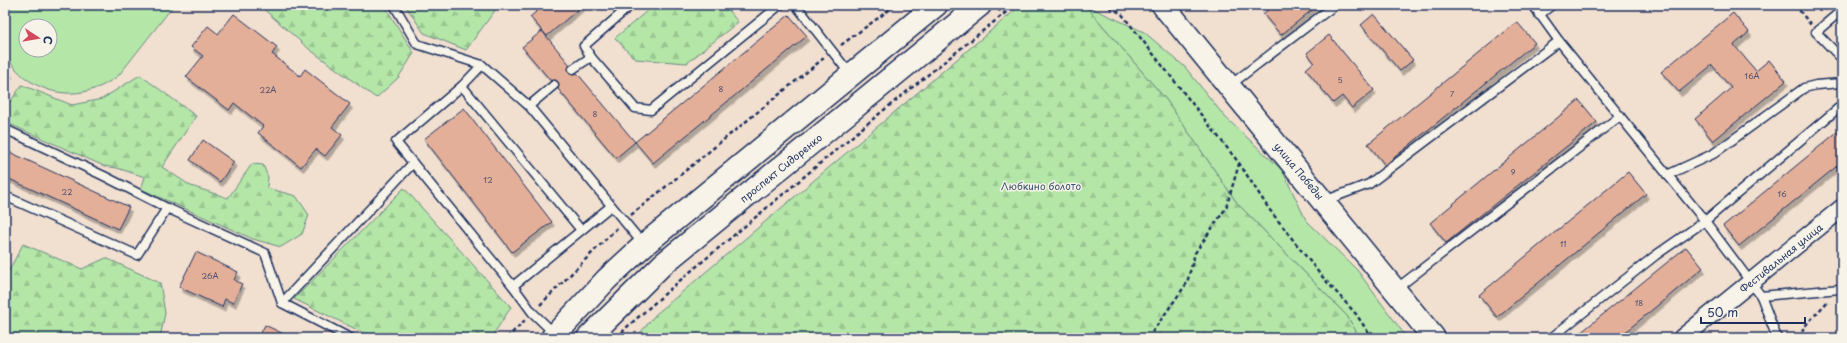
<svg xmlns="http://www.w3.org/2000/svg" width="1847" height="343" font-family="'Playpen Sans',sans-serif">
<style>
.green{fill:#b4e6a7;stroke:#688a82;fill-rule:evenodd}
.forest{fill:url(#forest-firs);stroke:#688a82}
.building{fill:#e4af99;stroke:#1b2f5e;filter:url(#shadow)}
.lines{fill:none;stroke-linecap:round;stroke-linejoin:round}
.service-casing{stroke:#1b2f5e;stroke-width:11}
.minor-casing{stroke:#1b2f5e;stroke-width:20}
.secondary-casing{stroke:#1b2f5e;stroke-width:25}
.primary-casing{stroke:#1b2f5e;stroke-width:25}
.path{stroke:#1b2f5e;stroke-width:2.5;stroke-dasharray:4 3;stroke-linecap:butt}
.service{stroke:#f7f3e8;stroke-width:8}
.minor{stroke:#f7f3e8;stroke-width:17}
.secondary{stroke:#f7f3e8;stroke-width:22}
.primary{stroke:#f7f3e8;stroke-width:22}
.labels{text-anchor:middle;stroke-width:3;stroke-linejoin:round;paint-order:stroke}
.number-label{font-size:8px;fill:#4d4f6d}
.street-label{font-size:10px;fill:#1b2f5e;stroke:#f7f3e8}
.park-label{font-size:10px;fill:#3a546d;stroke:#f7f3e8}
</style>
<defs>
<pattern id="forest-firs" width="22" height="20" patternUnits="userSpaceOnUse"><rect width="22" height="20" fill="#b4e6a7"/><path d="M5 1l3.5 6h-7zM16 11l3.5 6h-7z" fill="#9ac692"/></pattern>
<filter id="shadow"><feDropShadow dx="2.5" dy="4.5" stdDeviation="0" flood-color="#0004"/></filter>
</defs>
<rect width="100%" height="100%" fill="#f1dfd0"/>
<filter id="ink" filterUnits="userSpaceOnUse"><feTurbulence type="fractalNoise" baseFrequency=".025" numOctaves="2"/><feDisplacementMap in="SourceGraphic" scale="8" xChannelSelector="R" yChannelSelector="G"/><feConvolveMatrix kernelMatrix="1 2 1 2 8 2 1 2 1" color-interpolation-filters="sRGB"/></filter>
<g filter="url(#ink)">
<g class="green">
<path d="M5,5H174L119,75C90,98 53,100 23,76C16,70 8,60 5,51C2,39 5,18 5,5ZM26,26H50V50H26Z"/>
<polygon points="1085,5 1144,32 1185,67 1225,117 1282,170 1306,220 1357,270 1407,338 1360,338 1347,316 1237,203 1167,101"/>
</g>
<g class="forest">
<polygon points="259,5 384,5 414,53 398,78 376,98 309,49"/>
<polygon points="405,5 499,5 466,50 424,33"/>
<polygon points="654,5 724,5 738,22 687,63 635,59 615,38"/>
<polygon points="1021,5 1085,5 1167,101 1237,203 1347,316 1360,338 636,338 655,315"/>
<polygon points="5,58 12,78 5,93"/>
<polygon points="140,75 196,116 162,167 191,186 228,198 252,164 263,165 268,177 267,188 296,196 309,215 302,234 281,247 253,239 141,189 145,177 117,168 104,166 5,122 5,109 22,85 72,105 102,99"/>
<polygon points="404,188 511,307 491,338 374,338 294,299"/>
<polygon points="23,244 82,269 106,258 160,283 165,313 160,338 5,338 5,278"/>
</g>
<g class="building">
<polygon points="544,5 583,5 547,36 530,17"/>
<polygon points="1274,5 1318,5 1281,35 1263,14"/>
<polygon points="1733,13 1749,32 1734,45 1756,71 1769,60 1786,81 1713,141 1695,119 1731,88 1712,65 1679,92 1661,72"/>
<polygon points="234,14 277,47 272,54 300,76 305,69 350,104 332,127 342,135 325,156 316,149 301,167 258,133 263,126 234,103 229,110 186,77 203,56 191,47 208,26 218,34"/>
<polygon points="1374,14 1413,60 1400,71 1361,25"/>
<polygon points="789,15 807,36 653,163 635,142"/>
<polygon points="1517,22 1535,43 1385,165 1368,144"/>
<polygon points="542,31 570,65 568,69 569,72 573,74 577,73 635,142 616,158 558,89 559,86 558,82 556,80 551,81 522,47"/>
<polygon points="1329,35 1374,90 1352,108 1342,96 1333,103 1306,69 1314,62 1307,53"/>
<polygon points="1579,100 1597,122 1446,243 1430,223"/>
<polygon points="464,108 552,222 512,252 424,139"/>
<polygon points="1842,128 1842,162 1739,246 1723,226"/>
<polygon points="203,140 234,162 220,182 190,160"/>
<polygon points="5,150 129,207 118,229 5,177"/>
<polygon points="1628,172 1646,194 1497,317 1479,295"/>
<polygon points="1686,247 1703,268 1618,338 1574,338"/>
<polygon points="196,252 238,272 234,280 242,284 233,303 225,299 222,307 179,287"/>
<polygon points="265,325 292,338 258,338"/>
</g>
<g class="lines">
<defs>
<g id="service">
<polyline points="394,5 417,44 482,65 529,106 643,244"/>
<polyline points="796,5 850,74"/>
<polyline points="1533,5 1559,41 1705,221 1761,296 1777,338"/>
<polyline points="1842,10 1816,32 1842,59"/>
<polyline points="1539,15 1552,5"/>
<polyline points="591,57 635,108 651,110 780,5"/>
<polyline points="573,69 591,57 584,46 631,5"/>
<polyline points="462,86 482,65"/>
<polyline points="1229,86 1335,5"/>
<polyline points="529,106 554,85"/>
<polyline points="5,129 104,176 167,208"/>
<polyline points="413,163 396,142 462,86 581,230"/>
<polyline points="1667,175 1713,154 1804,88 1816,85 1842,83"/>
<polyline points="5,196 137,255 167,208 265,253 282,303 350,338"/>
<polyline points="1324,201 1369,184 1559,41"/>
<polyline points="1396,289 1620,116"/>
<polyline points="1761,296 1840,289 1842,287"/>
<polyline points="282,303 413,163 513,286"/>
<polyline points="555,334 532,312 513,286 611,206"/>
<polyline points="1551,338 1656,255 1705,221 1842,105"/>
</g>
<polyline id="minor" points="1682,338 1842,208"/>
<g id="secondary">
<polyline points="552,338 607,279 644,245 936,5"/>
<polyline points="588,338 663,264 980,5"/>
</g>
<polyline id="primary" points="1163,5 1434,338"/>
</defs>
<use href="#service" class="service-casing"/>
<use href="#minor" class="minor-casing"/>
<use href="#secondary" class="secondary-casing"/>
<use href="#primary" class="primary-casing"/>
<g class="path">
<polyline points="1103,5 1121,13 1239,163 1269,209 1319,273 1356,314 1372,338"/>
<polyline points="1795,5 1811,25"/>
<polyline points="997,9 1005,13"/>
<polyline points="841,45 896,5"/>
<polyline points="631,215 824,58"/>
<polyline points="540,305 617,228"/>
<polyline points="507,338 525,320"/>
<polyline points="617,338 627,327 684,277 879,114 1005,13 1018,5"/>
<polyline points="1148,338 1187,283 1195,253 1226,208 1239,164"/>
<polyline points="1799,338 1804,327 1829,300"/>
</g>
<use href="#service" class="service"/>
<use href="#minor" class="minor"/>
<use href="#secondary" class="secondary"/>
<use href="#primary" class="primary"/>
</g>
</g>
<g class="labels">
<g class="number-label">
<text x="1752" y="79">16А</text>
<text x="1340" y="83">5</text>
<text x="721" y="92">8</text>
<text x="268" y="93">22А</text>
<text x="1452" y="97">7</text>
<text x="595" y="117">8</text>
<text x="1513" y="175">9</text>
<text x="488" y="183">12</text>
<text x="67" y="195">22</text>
<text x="1782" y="197">16</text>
<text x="1563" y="247">11</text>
<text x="210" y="279">26А</text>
<text x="1639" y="306">18</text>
</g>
<g class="street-label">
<text transform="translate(781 168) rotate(-39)" y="4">проспект Сидоренко</text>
<text transform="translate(1299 171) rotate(50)" y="4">улица Победы</text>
<text transform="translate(1781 258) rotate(-39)" y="4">Фестивальная улица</text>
</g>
<g class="park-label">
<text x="1041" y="190">Любкино болото</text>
</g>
</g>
<rect width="1847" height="343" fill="none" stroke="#f7f3e8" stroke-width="20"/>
<rect x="10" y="10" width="1827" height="323" fill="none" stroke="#1b2f5e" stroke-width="1.5" filter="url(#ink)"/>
<g transform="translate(38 38) rotate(102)"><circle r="19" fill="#f7f3e8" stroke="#9fa5b1"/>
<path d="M0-3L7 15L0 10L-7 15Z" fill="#d1495b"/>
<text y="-6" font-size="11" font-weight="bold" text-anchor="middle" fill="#1b2f5e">С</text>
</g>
<path d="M1701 317v6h104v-6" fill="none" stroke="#1b2f5e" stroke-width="2"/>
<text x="1707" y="317" font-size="12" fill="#1b2f5e" stroke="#f7f3e8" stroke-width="3" paint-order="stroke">50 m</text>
</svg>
